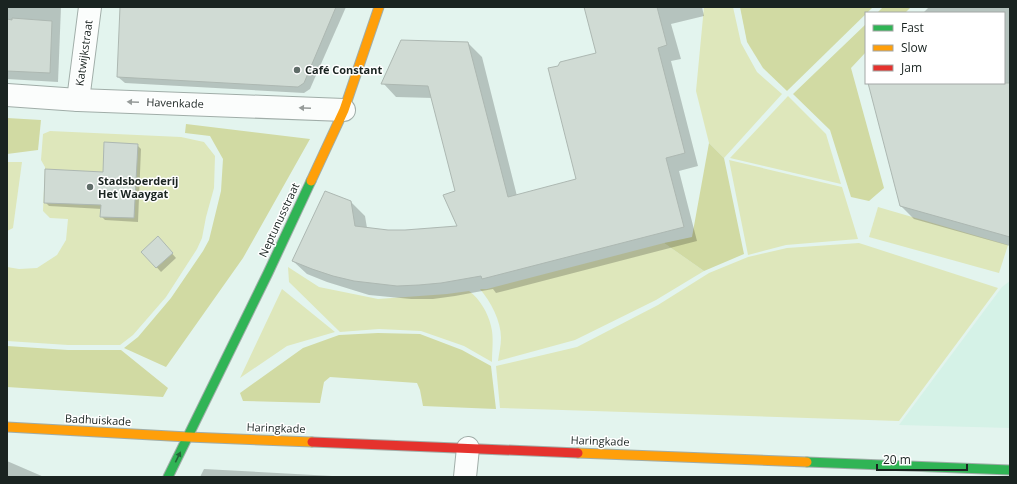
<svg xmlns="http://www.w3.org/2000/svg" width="1017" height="484" font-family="'Open Sans',sans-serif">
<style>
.built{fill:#d5f2e7}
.green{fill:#dee7bb}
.forest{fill:#d1daa3}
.shadow{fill:#0003}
.building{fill:#d0dbd4;stroke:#adb8b2}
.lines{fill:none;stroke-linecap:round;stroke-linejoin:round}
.street-casing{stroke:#a0ada8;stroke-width:24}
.fast-casing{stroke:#a0ada8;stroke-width:11}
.slow-casing{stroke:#a0ada8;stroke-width:11}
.jam-casing{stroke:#a0ada8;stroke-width:11}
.street{stroke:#fbfdfc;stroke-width:22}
.fast{stroke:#30b455;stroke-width:9}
.slow{stroke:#ff9f0a;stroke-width:9}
.jam{stroke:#e5322d;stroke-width:9}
.oneway{fill:#969b99}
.oneway2{fill:#246538}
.poi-dot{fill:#606d69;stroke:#fff;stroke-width:1.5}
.labels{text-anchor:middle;stroke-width:3;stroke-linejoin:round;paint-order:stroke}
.street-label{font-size:11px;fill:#1a2421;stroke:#fff}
.poi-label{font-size:11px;font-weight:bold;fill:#1a2421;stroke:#fff;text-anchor:start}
</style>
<rect width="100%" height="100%" fill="#e3f4ee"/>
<polygon class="built" points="1010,281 1010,428 899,425 1002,287"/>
<g class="green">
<polygon points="704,7 733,7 741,43 757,72 782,94 724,158 709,143 696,91"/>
<polygon points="788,96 826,134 841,184 730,158"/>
<polygon points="50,131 181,137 204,142 215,156 214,188 206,217 202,238 197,249 166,297 133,335 120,345 68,345 7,341 7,267 19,269 37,268 57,255 66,240 68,219 50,218 43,211 45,167 41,160 43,134"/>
<polygon points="729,160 842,187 858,239 786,245 748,255"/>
<polygon points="7,162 22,162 13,228 7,231"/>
<polygon points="878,207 1008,245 999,273 869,237"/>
<path d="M664,243L704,271L656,300L575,340L498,361C499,353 501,346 501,338C501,321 491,302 480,289H487Z"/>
<polygon points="859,243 998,288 899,421 500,408 496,366 577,347 658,305 709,273 748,257 787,248"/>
<path d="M288,267L319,287L378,299L447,294L469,291C480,299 488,313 491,326C494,337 492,350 492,362L464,346L421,331L379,329L340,332L289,282Z"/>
<polygon points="282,289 335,332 287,346 240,378"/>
</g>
<g class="forest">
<polygon points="740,7 873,7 787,91 763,68 747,42"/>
<polygon points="883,7 911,7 905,13 877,13"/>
<polygon points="866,24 866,52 851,68 884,188 869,201 851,197 830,130 793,94"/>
<polygon points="7,118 41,120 38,150 7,154"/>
<polygon points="186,124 310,139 243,258 166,367 124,348 138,337 171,298 203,251 209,240 221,191 223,159 210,136 185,133"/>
<polygon points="709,143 724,158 744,254 704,271 664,243 692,237"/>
<polygon points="378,333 420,334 462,350 491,366 496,409 423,406 420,390 417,383 330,377 324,382 320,403 243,401 240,393 303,348 339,335"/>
<polygon points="7,346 68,350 121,350 168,388 163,397 7,387"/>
</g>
<g class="shadow">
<polygon points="7,7 61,7 58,82 7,79"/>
<polygon points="121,7 346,7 310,89 304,93 125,83 118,77"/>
<polygon points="586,7 702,7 704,16 671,24 681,59 671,61 698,166 679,171 697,241 496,293 493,289 455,296 433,299 411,299 369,295 327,282 307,274 293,261 351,202 365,216 367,228 388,231 405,231 458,227 457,192 433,98 396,97 383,83 468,43 482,57 517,196 578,180 597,53"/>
<polygon points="929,7 1010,7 1010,246 914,219 901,206 870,83 1004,83 1004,13 923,13"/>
<polygon points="137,145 141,149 138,222 105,220 101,216 102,209 49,206 45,202 104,173"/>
<polygon points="162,242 176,258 161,272 143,252"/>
<polygon points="7,461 44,477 7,477"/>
<polygon points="204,469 351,477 200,477"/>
</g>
<g class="building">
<polygon points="120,7 336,7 304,83 298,87 117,77"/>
<polygon points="584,7 657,7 667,45 658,48 685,153 666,158 684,227 482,279 481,276 441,283 419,285 397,286 354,281 333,276 312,269 292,261 325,191 351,201 355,226 388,230 405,230 457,226 443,195 455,191 428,86 381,84 401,40 468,42 508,197 576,179 548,68 558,66 560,62 596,53"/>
<polygon points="12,18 52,21 50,73 7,71 7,19 12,20"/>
<polygon points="868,83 1010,83 1010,237 900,206"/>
<polygon points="104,142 138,144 134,218 100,217 101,205 44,203 45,169 103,172"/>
<polygon points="158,236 173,253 156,268 141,252"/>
</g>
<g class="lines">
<defs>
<g id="street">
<polyline points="7,95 78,100 344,110"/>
<polyline points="78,100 90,7"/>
<polyline points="465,477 468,448"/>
</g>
<g id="fast">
<polyline points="807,462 1010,470"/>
<polyline points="168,477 268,273 311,181"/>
</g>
<g id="slow">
<polyline points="311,181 344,110 379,7"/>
<polyline points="7,427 188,437 312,442"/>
<polyline points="578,453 807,462"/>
</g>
<polyline id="jam" points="312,442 578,453"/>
</defs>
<use href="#street" class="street-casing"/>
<use href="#fast" class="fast-casing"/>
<use href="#slow" class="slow-casing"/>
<use href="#jam" class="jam-casing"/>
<use href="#street" class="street"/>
<use href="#fast" class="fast"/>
<use href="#slow" class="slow"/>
<use href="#jam" class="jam"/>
</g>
<defs><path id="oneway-solid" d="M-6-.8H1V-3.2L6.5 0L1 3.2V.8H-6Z"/></defs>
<g class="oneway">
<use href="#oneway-solid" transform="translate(133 102) rotate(-178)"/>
<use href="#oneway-solid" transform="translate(305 108) rotate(-178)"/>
</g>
<use class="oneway2" href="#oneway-solid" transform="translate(178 457) rotate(-64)"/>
<g class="poi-dot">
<circle cx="297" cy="70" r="4"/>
<circle cx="90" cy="187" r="4"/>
</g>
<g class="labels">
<g class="street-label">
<text transform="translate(84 53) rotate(-82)" y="4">Katwijkstraat</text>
<text transform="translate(175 103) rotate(2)" y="4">Havenkade</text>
<text transform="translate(279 220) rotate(-65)" y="4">Neptunusstraat</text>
<text transform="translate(98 420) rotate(3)" y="4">Badhuiskade</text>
<text transform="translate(276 428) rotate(2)" y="4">Haringkade</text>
<text transform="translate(600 441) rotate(2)" y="4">Haringkade</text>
</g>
<g class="poi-label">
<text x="305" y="74">Café Constant</text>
<text x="98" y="185">Stadsboerderij<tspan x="98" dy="13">Het Waaygat</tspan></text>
</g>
</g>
<rect width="1017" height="484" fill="none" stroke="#1a2421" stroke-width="16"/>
<rect x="865" y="12" width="140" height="72" fill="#ffffff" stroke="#a3a7a6"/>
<rect x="873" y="25" width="20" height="6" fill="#30b455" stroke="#a3a7a6"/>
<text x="901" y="32" font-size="12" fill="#1a2421">Fast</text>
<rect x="873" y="45" width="20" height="6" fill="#ff9f0a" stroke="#a3a7a6"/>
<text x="901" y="52" font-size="12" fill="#1a2421">Slow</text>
<rect x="873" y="65" width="20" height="6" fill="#e5322d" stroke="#a3a7a6"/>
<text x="901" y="72" font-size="12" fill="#1a2421">Jam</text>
<path d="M877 464v6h90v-6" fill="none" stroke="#1a2421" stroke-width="2"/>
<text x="883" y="464" font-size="12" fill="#1a2421" stroke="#ffffff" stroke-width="3" paint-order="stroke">20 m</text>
</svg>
